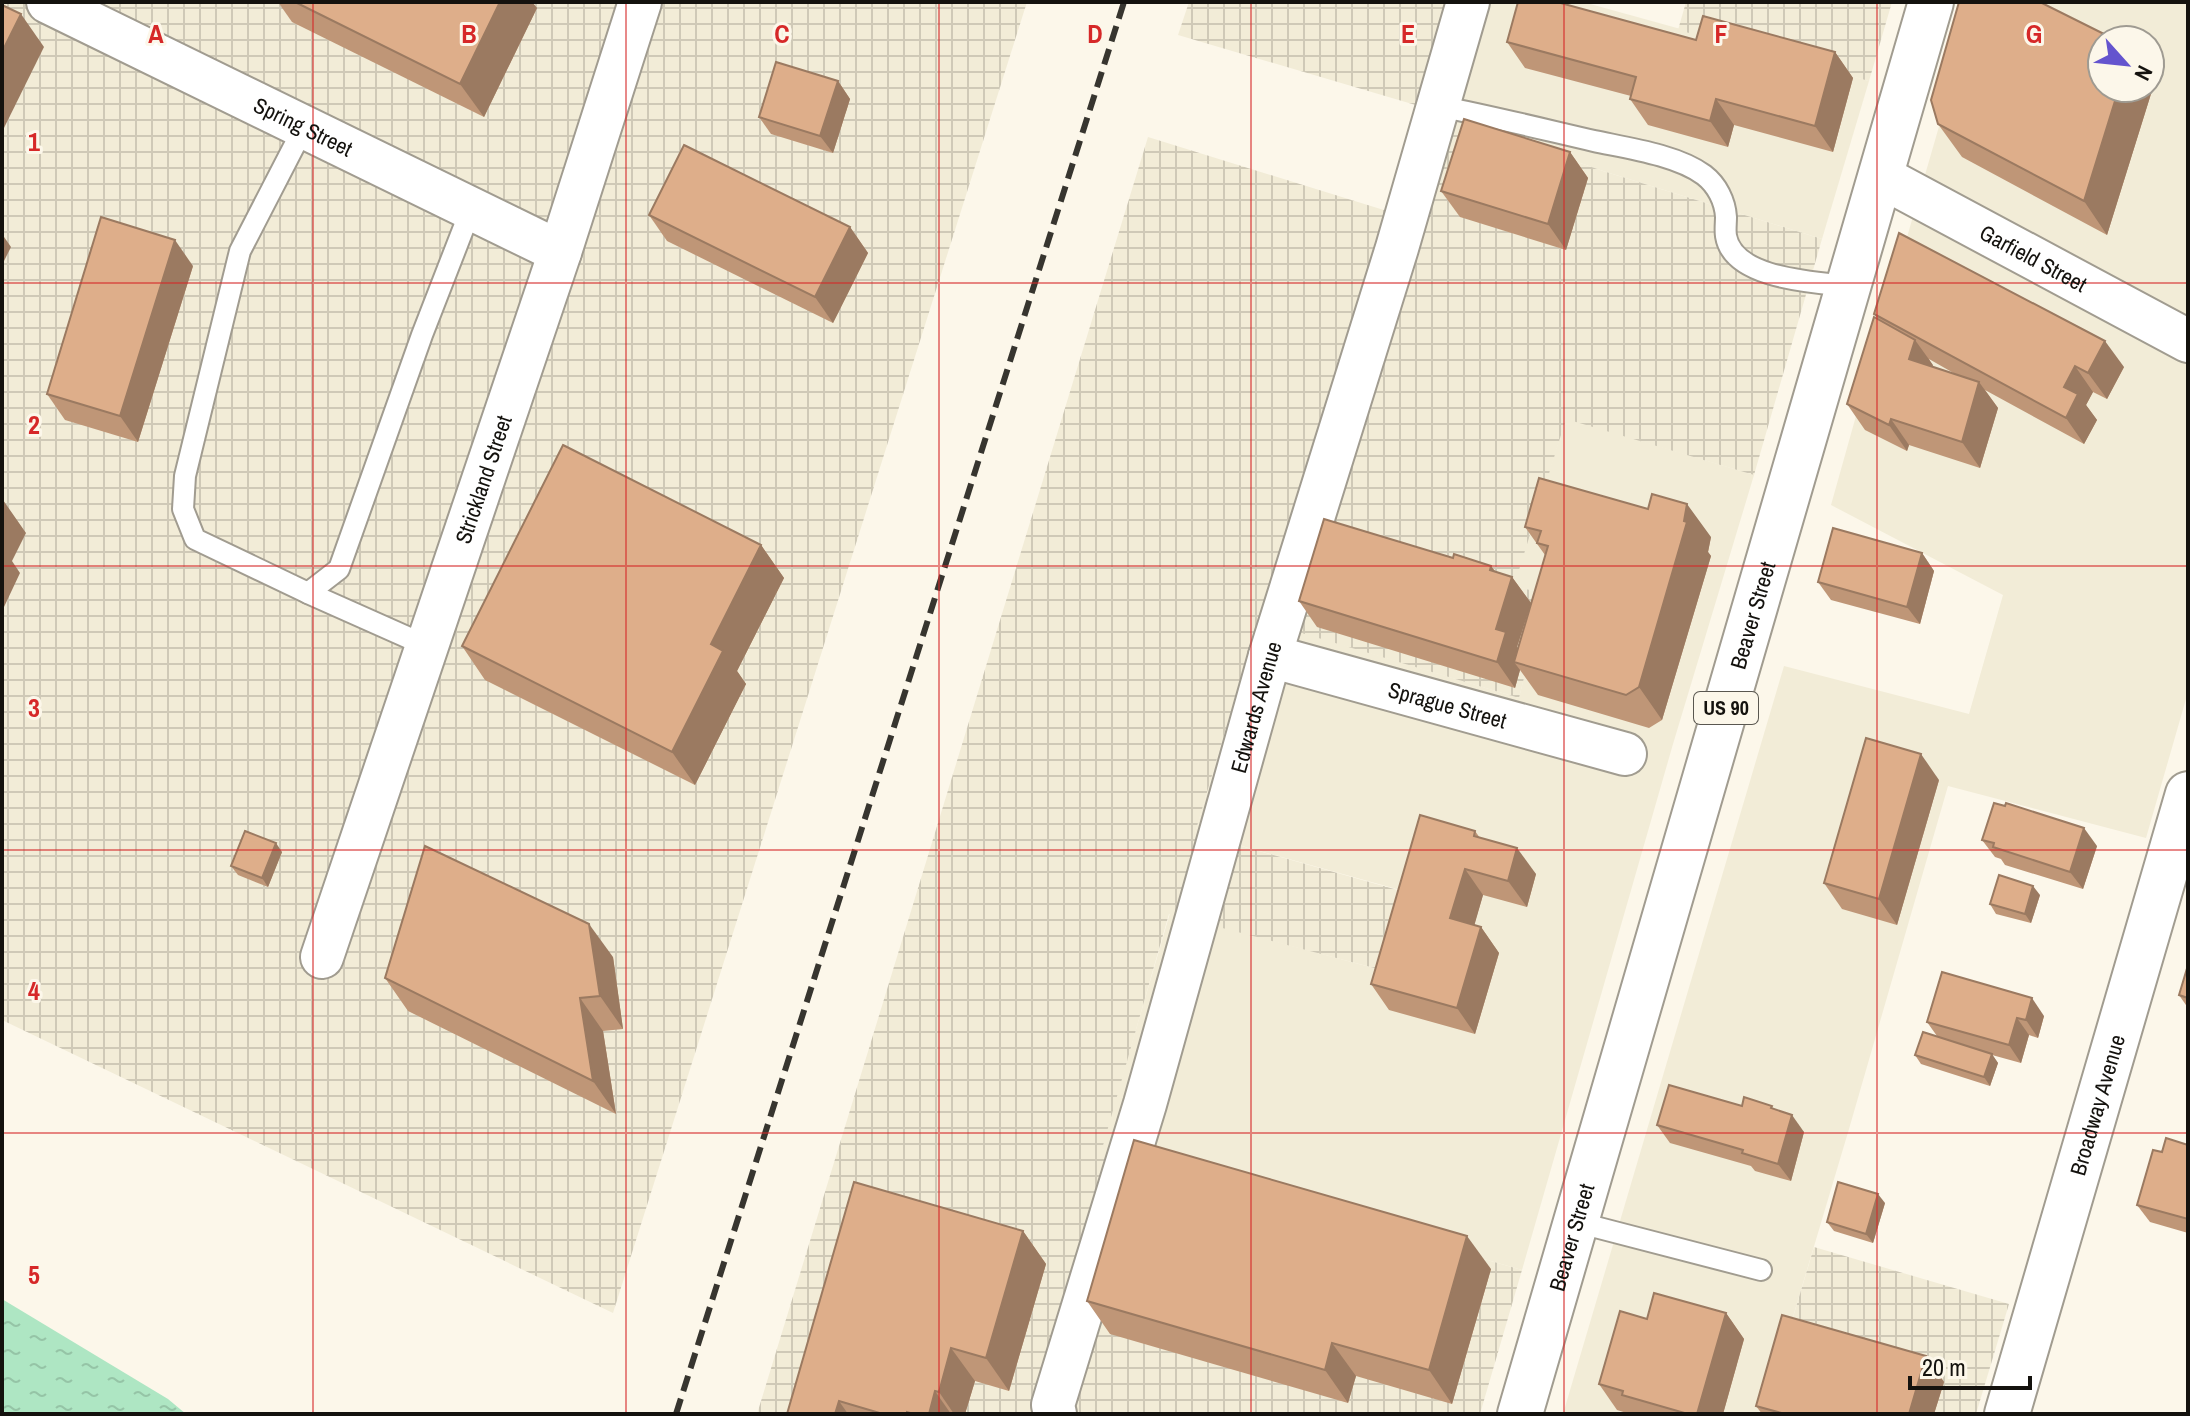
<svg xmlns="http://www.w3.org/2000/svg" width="2190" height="1416" font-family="'Archivo Narrow',sans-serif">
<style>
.built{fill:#f2ecd7;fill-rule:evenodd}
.industrial{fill:url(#industrial-grid)}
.water{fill:url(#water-ripples)}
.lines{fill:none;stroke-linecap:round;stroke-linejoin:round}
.service-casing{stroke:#a19c90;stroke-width:24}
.minor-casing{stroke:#a19c90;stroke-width:46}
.tertiary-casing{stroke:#a19c90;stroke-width:48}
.primary-casing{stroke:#a19c90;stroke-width:48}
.service{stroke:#fff;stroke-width:20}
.minor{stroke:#fff;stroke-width:42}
.tertiary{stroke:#fff;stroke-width:44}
.primary{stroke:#fff;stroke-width:44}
.rail{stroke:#37352f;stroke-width:6;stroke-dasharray:16 8;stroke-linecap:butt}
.wall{fill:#bf9677;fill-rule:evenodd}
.shaded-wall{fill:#9b7a61}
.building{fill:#deae8a;stroke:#9b7a61;stroke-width:2}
.grid{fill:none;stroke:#d62828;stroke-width:2;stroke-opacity:0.55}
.labels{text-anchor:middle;stroke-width:6;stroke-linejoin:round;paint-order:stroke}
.shield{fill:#fcf7ea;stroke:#5a5750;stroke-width:2}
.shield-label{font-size:20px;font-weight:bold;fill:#14120e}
.street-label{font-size:22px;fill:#14120e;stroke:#fcf7ea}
.grid-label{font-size:26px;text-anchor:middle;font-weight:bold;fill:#d62828;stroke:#fcf7ea;stroke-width:6;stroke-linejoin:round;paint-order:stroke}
</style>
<defs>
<pattern id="industrial-grid" width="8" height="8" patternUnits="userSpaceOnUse" patternTransform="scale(2)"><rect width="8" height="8" fill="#f2ecd7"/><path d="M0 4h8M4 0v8" fill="none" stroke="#cfc9b7"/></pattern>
<pattern id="water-ripples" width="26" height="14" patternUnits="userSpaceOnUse" patternTransform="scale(2)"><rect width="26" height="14" fill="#aee6c3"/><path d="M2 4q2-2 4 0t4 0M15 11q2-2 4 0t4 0" fill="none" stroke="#95c4a6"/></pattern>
</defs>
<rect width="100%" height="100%" fill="#fcf7ea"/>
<g class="built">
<polygon points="1448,2 1583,2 1869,81 1822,239 1603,171 1419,106"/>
<path d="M1975,2H2188V692L2146,838L1948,786L1849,1129L1764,1414H1563L1784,666L1969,714L2003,595L1831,505L1879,334ZM2102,40H2150V88H2102Z"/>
<polygon points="1566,418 1754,475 1673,744 1522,1270 1101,1149 1170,913 1396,974 1418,895 1195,833 1258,619 1519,698 1544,594 1513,586"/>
</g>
<g class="industrial">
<polygon points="2,2 1027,2 613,1313 2,1020"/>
<polygon points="1189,2 1448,2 1420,106 1603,171 1822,239 1754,475 1566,419 1514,586 1545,594 1519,698 1258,620 1195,833 1419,896 1397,974 1169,914 1102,1149 1522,1270 1480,1414 757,1414 1148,137 1387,211 1419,106 1178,35"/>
<polygon points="1686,2 1892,2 1869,81 1678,30"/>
<polygon points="1814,1247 2009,1304 1976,1414 1764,1414"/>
</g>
<polygon class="water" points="2,1299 168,1399 186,1414 2,1414"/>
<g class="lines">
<defs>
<g id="service">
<path d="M1438,106C1490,116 1542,129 1594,141C1627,148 1677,155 1704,175C1717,185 1725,201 1726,217C1726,223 1725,230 1726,236C1733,279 1814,282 1848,286"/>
<polyline points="304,127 240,251 185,476 183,509 195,539 308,593 339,569 422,335 471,209"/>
<polyline points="308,593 427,646"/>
<polyline points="1576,1222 1761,1270"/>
</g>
<g id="minor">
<path id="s1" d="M48,2L560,252"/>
<path id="s2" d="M1880,176L2188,341"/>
<path id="s3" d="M1270,656L1625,754"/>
<path id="s4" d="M322,957L560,252L640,2"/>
<path id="s5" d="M1055,1414L1053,1405L1145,1104L1270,656L1397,248L1468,2"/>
</g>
<g id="tertiary">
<path id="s6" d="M2007,1414L2188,794"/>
</g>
<g id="primary">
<path id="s7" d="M1520,1414L1931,2"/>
</g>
</defs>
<use href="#service" class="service-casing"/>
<use href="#minor" class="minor-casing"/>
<use href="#tertiary" class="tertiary-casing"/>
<use href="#primary" class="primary-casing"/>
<use href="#service" class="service"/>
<use href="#minor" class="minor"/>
<use href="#tertiary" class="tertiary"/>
<use href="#primary" class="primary"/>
<polyline class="rail" points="676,1414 1124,2"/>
</g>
<g class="wall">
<polygon points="278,2 532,2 537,8 484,117 292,22"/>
<polygon points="1696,40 1835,52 1853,78 1833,152 1734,125 1728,147 1648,125 1630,99 1631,96 1525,68 1507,42"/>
<polygon points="2150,74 2155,81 2107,235 1962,157 1938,124 2150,88"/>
<polygon points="838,81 850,99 833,153 771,134 759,117"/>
<polygon points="1570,152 1588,178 1566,250 1460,217 1441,191"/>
<polygon points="649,215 850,227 868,253 833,323 667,241"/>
<polygon points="193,266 138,442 65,420 47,394"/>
<path d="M1874,314L2124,367L2107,399L2093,392L2086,405L2097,420L2084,444L1985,390L1998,408L1980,468L1909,445L1907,451L1865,430L1847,404L1878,320ZM1929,359L1957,375L1933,367Z"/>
<polygon points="1525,527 1711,537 1708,552 1711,556 1662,720 1649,728 1538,695 1520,670 1515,688 1317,627 1299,601 1453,558 1491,566 1495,571 1512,577 1531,603 1517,647 1518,649 1545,555"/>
<polygon points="761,545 784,578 737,671 746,684 695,785 485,680 462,646"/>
<polygon points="1922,553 1934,571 1920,624 1831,600 1818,582"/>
<polygon points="1939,780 1897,925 1842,909 1824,883"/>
<polygon points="1475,831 1480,838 1536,874 1527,907 1483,895 1474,925 1481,927 1499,953 1475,1034 1389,1010 1371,984"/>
<polygon points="1982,840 2097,846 2083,889 2005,865 2001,859 1995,857"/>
<polygon points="282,852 268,887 238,875 231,866"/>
<polygon points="2040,895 2031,923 1996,914 1990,904"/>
<polygon points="613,957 623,1029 603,1031 616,1114 408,1011 385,978"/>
<polygon points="2188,965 2188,1008 2179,995"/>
<polygon points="2044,1016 2038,1038 2029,1035 2021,1063 1992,1055 1998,1063 1990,1086 1921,1064 1915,1055 1937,1036 1927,1022"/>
<polygon points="1742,1106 1774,1109 1804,1132 1791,1181 1755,1171 1751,1166 1670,1143 1657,1125"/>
<polygon points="2188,1145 2188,1233 2150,1222 2137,1205 2162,1152"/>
<polygon points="1885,1203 1873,1243 1834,1231 1827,1222"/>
<polygon points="1023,1231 1046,1264 1009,1391 975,1381 965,1414 787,1414"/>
<polygon points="1491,1269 1452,1404 1356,1376 1348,1403 1110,1334 1087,1301"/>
<polygon points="1726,1313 1744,1339 1723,1414 1630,1414 1617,1410 1599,1384 1647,1319"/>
<polygon points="1926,1356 1944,1382 1934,1414 1762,1414 1756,1406"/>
</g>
<g class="shaded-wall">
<polygon points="500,2 532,2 537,8 484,117 460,84"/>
<polygon points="21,14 44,47 2,132 2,52"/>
<polygon points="1835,52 1853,78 1833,152 1815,126"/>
<polygon points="2150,74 2155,81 2107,235 2084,201 2119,88 2150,88"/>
<polygon points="838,81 850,99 833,153 820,136"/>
<polygon points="1716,99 1734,125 1728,147 1710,121"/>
<polygon points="1570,152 1588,178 1566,250 1548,224"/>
<polygon points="850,227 868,253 833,323 815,297"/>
<polygon points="2,234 11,247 2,265"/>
<polygon points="175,240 193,266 138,442 120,416"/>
<polygon points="1915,340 1933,365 1928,385 1909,359"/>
<polygon points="2105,341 2124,367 2107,399 2088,373"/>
<polygon points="2075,366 2093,392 2086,405 2097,420 2084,444 2066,418 2064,387"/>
<polygon points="1979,382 1998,408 1980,468 1962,442"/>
<polygon points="1891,419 1909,445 1907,451 1889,425"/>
<polygon points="3,500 26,533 12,561 20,573 4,607 2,604 2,502"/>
<polygon points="1687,504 1711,537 1708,552 1711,556 1662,720 1639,687 1684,521"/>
<polygon points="761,545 784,578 737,671 746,684 695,785 672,752 711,644"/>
<polygon points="1922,553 1934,571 1920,624 1907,607"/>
<polygon points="1491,566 1508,590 1512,577 1531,603 1517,647 1524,658 1514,662 1520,670 1515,688 1497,662 1496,629 1490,570"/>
<polygon points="1921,754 1939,780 1897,925 1879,899"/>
<polygon points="2084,828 2097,846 2083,889 2070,872"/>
<polygon points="276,843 282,852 268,887 262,878"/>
<polygon points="1517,848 1536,874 1527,907 1508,881"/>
<polygon points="1465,869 1483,895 1469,944 1450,918"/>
<polygon points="2033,886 2040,895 2031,923 2025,914"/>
<polygon points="589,924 613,957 623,1029 600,996"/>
<polygon points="1481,927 1499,953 1475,1034 1457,1008"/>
<polygon points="580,998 603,1031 616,1114 593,1081"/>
<polygon points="2032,998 2044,1016 2038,1038 2026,1020"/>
<polygon points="2017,1018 2029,1035 2021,1063 2009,1045"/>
<polygon points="1992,1054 1998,1063 1990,1086 1984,1077"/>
<polygon points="1792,1115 1804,1132 1791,1181 1778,1164"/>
<polygon points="1878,1194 1885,1203 1873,1243 1866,1234"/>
<polygon points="1023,1231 1046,1264 1009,1391 986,1358"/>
<polygon points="1467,1236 1491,1269 1452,1404 1429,1370"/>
<polygon points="1726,1313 1744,1339 1723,1414 1697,1414"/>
<polygon points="1332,1343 1356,1376 1348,1403 1325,1370"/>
<polygon points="951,1348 975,1381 965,1414 954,1414 939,1392"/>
<polygon points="1926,1356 1944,1382 1934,1414 1909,1414"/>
<polygon points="935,1391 951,1414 929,1414"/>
<polygon points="839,1401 848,1414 835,1414"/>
</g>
<g class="building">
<polygon points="295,2 500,2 460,84"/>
<polygon points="1518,2 1557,2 1696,40 1703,16 1835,52 1815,126 1716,99 1710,121 1630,99 1636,77 1507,42"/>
<polygon points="1959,2 2040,2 2116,40 2102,40 2102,88 2119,88 2084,201 1938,124 1931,100"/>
<polygon points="2,5 21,14 2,52"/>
<polygon points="776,62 838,81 820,136 759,117"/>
<polygon points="1464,119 1570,152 1548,224 1441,191"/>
<polygon points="684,145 850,227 815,297 649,215"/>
<polygon points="101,217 175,240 120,416 47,394"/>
<polygon points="1899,233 2105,341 2088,373 2075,366 2064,387 2078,394 2066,418 1874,314"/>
<polygon points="1874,317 1915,340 1909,359 1979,382 1962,442 1891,419 1889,425 1847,404"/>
<polygon points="563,445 761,545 711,644 723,651 672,752 462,646"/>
<polygon points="1539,478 1648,509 1652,494 1687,504 1684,521 1687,522 1639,687 1626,695 1514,662 1548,546 1537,543 1541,531 1525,527"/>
<polygon points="1324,519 1453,558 1454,554 1491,566 1490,570 1512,577 1496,629 1506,632 1497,662 1299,601"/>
<polygon points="1833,528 1922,553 1907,607 1818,582"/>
<polygon points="1866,738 1921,754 1879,899 1824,883"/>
<polygon points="1994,803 2005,806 2006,803 2084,828 2070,872 1993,847 1994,843 1982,840"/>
<polygon points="1420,815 1475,831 1474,836 1517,848 1508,881 1465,869 1450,918 1481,927 1457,1008 1371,984"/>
<polygon points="245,831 276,843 262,878 231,866"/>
<polygon points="425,846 589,924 600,996 580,998 593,1081 385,978"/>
<polygon points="1999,875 2033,886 2025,914 1990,904"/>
<polygon points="2188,965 2188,998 2179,995"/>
<polygon points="1942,972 2032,998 2026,1020 2017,1018 2009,1045 1927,1022"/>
<polygon points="1923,1032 1992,1054 1984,1077 1915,1055"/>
<polygon points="1669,1085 1742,1106 1744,1097 1772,1106 1771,1108 1792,1115 1778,1164 1742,1153 1743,1150 1657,1125"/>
<polygon points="2166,1138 2188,1145 2188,1219 2137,1205 2153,1150 2162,1152"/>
<polygon points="1134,1140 1467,1236 1429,1370 1332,1343 1325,1370 1087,1301"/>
<polygon points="854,1182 1023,1231 986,1358 951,1348 939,1392 935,1391 929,1414 914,1414 907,1412 907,1414 883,1414 839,1401 835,1414 787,1414"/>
<polygon points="1838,1182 1878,1194 1866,1234 1827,1222"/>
<polygon points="1654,1293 1726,1313 1697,1414 1688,1414 1622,1395 1623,1391 1599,1384 1620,1311 1647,1319"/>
<polygon points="1782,1315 1926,1356 1909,1414 1785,1414 1756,1406"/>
</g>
<path class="grid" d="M313,2V1414M626,2V1414M939,2V1414M1251,2V1414M1564,2V1414M1877,2V1414M2,283H2188M2,566H2188M2,850H2188M2,1133H2188"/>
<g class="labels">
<rect class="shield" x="1694" y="692" width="64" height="32" rx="6"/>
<g class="shield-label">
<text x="1726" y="715">US 90</text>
</g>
<g class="street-label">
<text dy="8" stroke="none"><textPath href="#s1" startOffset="284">Spring Street</textPath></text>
<text dy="8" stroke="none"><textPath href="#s2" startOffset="174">Garfield Street</textPath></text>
<text dy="8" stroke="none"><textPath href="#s4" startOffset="504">Strickland Street</textPath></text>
<text dy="8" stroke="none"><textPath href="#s7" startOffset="832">Beaver Street</textPath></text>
<text dy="8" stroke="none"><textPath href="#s3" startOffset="184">Sprague Street</textPath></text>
<text dy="8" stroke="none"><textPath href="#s5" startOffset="736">Edwards Avenue</textPath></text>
<text dy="8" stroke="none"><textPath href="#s6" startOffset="322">Broadway Avenue</textPath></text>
<text dy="8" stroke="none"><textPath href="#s7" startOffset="184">Beaver Street</textPath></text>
</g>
</g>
<g class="grid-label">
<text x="156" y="43">A</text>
<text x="469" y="43">B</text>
<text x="782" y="43">C</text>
<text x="1095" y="43">D</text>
<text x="1408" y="43">E</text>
<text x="1721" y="43">F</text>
<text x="2034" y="43">G</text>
<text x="34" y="151">1</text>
<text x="34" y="434">2</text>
<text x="34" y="717">3</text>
<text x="34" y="1000">4</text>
<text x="34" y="1284">5</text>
</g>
<rect width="2190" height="1416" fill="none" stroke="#14120e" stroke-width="8"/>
<g transform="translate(2126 64) rotate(117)"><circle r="38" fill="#fcf7ea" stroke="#9f9b92" stroke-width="2"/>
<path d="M0-6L14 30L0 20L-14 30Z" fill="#6454ce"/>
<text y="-12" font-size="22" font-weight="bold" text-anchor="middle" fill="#14120e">N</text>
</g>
<path d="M1910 1376v12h120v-12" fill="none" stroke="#14120e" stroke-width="4"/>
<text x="1922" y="1376" font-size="24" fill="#14120e" stroke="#fcf7ea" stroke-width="6" paint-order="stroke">20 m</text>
</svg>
